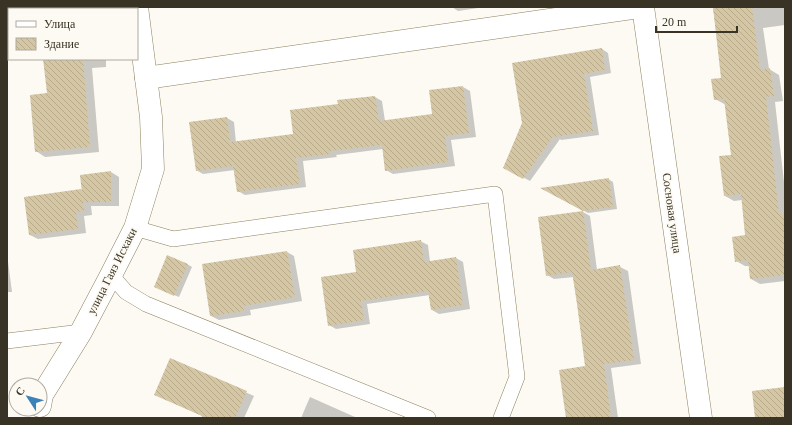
<svg xmlns="http://www.w3.org/2000/svg" width="792" height="425" font-family="Georgia,serif">
<style>
.shadow{fill:#0003}
.building{fill:url(#building-back-hatch)}
.lines{fill:none;stroke-linecap:round;stroke-linejoin:round}
.lane-casing{stroke:#8d805f;stroke-width:16}
.street-casing{stroke:#8d805f;stroke-width:23}
.lane{stroke:#fff;stroke-width:15}
.street{stroke:#fff;stroke-width:22}
.labels{text-anchor:middle;stroke-width:3.5;stroke-linejoin:round;paint-order:stroke}
.street-label{font-size:12px;fill:#383324;stroke:#fdfaf3}
</style>
<defs>
<pattern id="building-back-hatch" width="6" height="6" patternUnits="userSpaceOnUse"><rect width="6" height="6" fill="#d5c7a4"/><path d="M-1 5l2 2M0 0l6 6M5-1l2 2" fill="none" stroke="#b8ab8d"/></pattern>
</defs>
<rect width="100%" height="100%" fill="#fdfaf3"/>
<g class="shadow">
<polygon points="452,7 485,7 458,11"/>
<polygon points="713,7 785,7 785,25 763,28 769,69 779,75 783,101 775,102 785,191 785,281 760,284 751,279 750,266 745,266 736,261 746,236 742,200 734,201 725,196 732,155 726,105 715,99 722,79"/>
<polygon points="602,49 608,53 611,73 590,77 599,135 561,140 560,139 530,181 504,167"/>
<polygon points="44,59 106,59 106,67 92,68 99,152 45,157 36,151 48,94"/>
<polygon points="463,87 470,91 476,137 451,140 455,166 393,174 386,170 383,149 336,155 337,157 303,161 306,187 245,195 238,191 235,170 203,174 196,170 227,118 234,122 236,143 295,135 339,105 339,101 375,97 382,101 385,121 433,115"/>
<polygon points="111,172 119,177 119,206 91,206 92,215 84,216 86,233 38,239 30,235 81,190 83,191 81,176"/>
<polygon points="608,179 613,182 617,209 588,213 543,189"/>
<polygon points="583,212 590,216 597,270 620,267 628,271 641,364 611,368 618,418 567,418 586,367 574,277 554,279 547,275"/>
<polygon points="420,241 428,245 430,262 456,258 463,262 470,309 439,314 432,310 430,295 367,304 370,324 336,329 329,325 357,273"/>
<polygon points="287,252 294,256 302,301 250,310 251,315 219,320 211,316"/>
<polygon points="7,254 12,292 7,292"/>
<polygon points="187,264 192,267 179,297 159,289"/>
<polygon points="171,359 254,396 244,418 201,418 202,416 156,395"/>
<polygon points="310,397 355,417 356,418 301,418"/>
</g>
<g class="building">
<polygon points="713,7 752,7 760,70 770,68 774,96 766,97 779,214 785,214 785,275 750,279 748,260 735,262 732,237 745,235 741,194 724,196 719,156 731,155 724,99 714,100 711,79 721,78"/>
<polygon points="602,48 605,70 584,74 593,131 554,137 554,135 523,179 503,168 522,123 512,63"/>
<polygon points="43,59 83,59 90,147 35,152 30,95 47,93"/>
<polygon points="463,86 469,133 445,136 448,162 385,171 382,145 330,151 330,154 296,158 300,184 237,192 233,166 196,171 189,122 227,117 230,142 293,134 290,110 338,104 337,100 375,96 379,121 432,114 429,90"/>
<polygon points="111,171 111,202 83,202 84,211 76,212 78,229 29,235 24,197 81,189 82,193 80,175"/>
<polygon points="609,178 613,207 583,211 540,188"/>
<polygon points="583,211 591,270 620,265 630,331 634,360 604,364 611,418 566,418 559,370 585,366 577,304 572,272 546,276 538,217"/>
<polygon points="421,240 424,262 456,257 463,305 431,310 428,291 361,301 364,320 328,326 321,277 356,272 353,250"/>
<polygon points="287,251 295,297 243,306 244,311 210,316 202,264"/>
<polygon points="167,255 188,264 174,296 154,287"/>
<polygon points="170,358 247,391 235,418 207,418 154,395"/>
<polygon points="785,387 785,418 755,418 752,391"/>
</g>
<g class="lines">
<defs>
<g id="lane">
<polyline points="135,228 173,239 495,194 517,377 501,418"/>
<polyline points="111,275 126,292 146,304 428,418"/>
<polyline points="7,341 81,332"/>
</g>
<g id="street">
<polyline points="643,7 701,418"/>
<polyline points="146,78 639,7"/>
<polyline points="40,406 42,395 81,332 111,275 135,228 153,169 151,117 137,7"/>
</g>
</defs>
<use href="#lane" class="lane-casing"/>
<use href="#street" class="street-casing"/>
<use href="#lane" class="lane"/>
<use href="#street" class="street"/>
</g>
<g class="labels">
<g class="street-label">
<text transform="translate(672 213) rotate(82)" y="4">Сосновая улица</text>
<text transform="translate(112 271) rotate(-63)" y="4">улица Гаяз Исхаки</text>
</g>
</g>
<rect width="792" height="425" fill="none" stroke="#383324" stroke-width="16"/>
<rect x="8" y="8" width="130" height="52" fill="#fdfaf3" stroke="#aeaaa0"/>
<rect x="16" y="21" width="20" height="6" fill="#ffffff" stroke="#aeaaa0"/>
<text x="44" y="28" font-size="12" fill="#383324">Улица</text>
<rect x="16" y="38" width="20" height="12" fill="url(#building-back-hatch)" stroke="#aeaaa0"/>
<text x="44" y="48" font-size="12" fill="#383324">Здание</text>
<g transform="translate(28 397) rotate(306)"><circle r="19" fill="#fdfaf3" stroke="#aeaaa0"/>
<path d="M0-3L7 15L0 10L-7 15Z" fill="#3a82b7"/>
<text y="-6" font-size="11" font-weight="bold" text-anchor="middle" fill="#383324">С</text>
</g>
<path d="M656 26v6h81v-6" fill="none" stroke="#383324" stroke-width="2"/>
<text x="662" y="26" font-size="12" fill="#383324" stroke="#fdfaf3" stroke-width="3" paint-order="stroke">20 m</text>
</svg>
